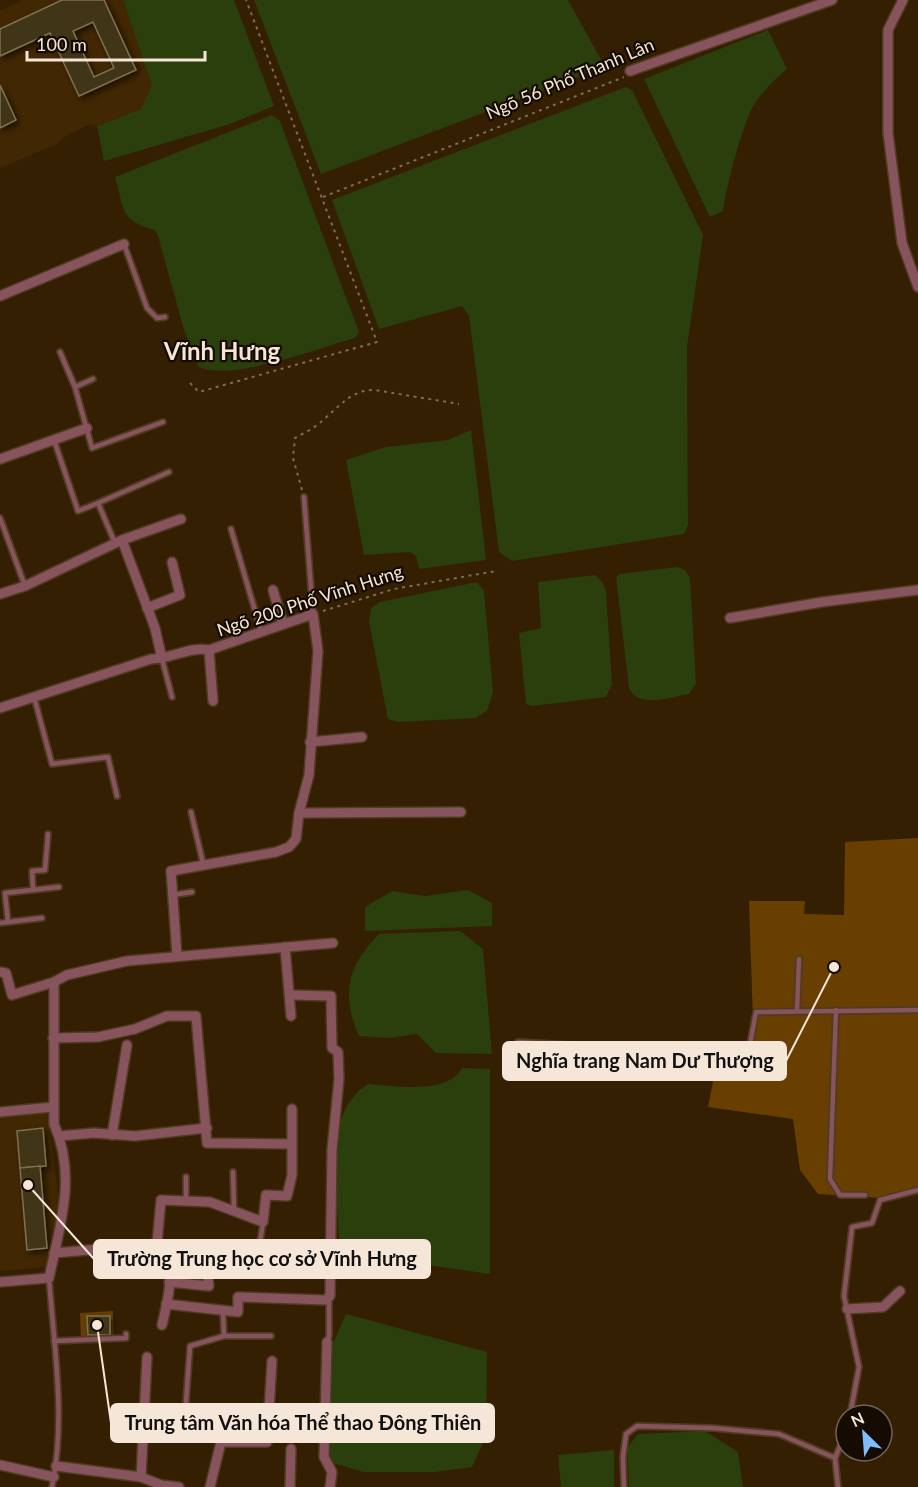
<svg xmlns="http://www.w3.org/2000/svg" width="918" height="1487" font-family="Lato,sans-serif">
<style>
.built{fill:#422703}
.green{fill:#683f01}
.water{fill:#2a3f0c}
.building{fill:#403412;stroke:#7f714f;stroke-width:1.5;fill-rule:evenodd;filter:url(#shadow)}
.lines{fill:none;stroke-linecap:round;stroke-linejoin:round}
.service-casing{stroke:#4f3b21;stroke-width:8}
.minor-casing{stroke:#4f3b21;stroke-width:12}
.path{stroke:#7e6c55;stroke-width:2;stroke-dasharray:3 4.5;stroke-linecap:butt}
.service{stroke:#87535c;stroke-width:4.5}
.minor{stroke:#87535c;stroke-width:9}
.labels{text-anchor:middle;stroke-width:4.5;stroke-linejoin:round;paint-order:stroke}
.street-label{font-size:18px;fill:#f5e6d7;stroke:#150b03}
.district-label{font-size:24px;font-weight:bold;fill:#f5e6d7;stroke:#150b03}
.leader{fill:none;stroke:#f5e6d7;stroke-width:2}
.callout-dot{fill:#f5e6d7;stroke:#150b03;stroke-width:2}
.callout{fill:#f5e6d7;stroke:#f5e6d7;stroke-width:2}
.callout-label{font-size:20px;text-anchor:middle;font-weight:bold;fill:#111}
</style>
<defs>
<filter id="shadow"><feDropShadow dx="3" dy="3" stdDeviation="3" flood-color="#0009"/></filter>
</defs>
<rect width="100%" height="100%" fill="#341f03"/>
<g class="built">
<polygon points="23,0 123,0 153,85 141,109 97,126 90,124 65,136 57,144 0,168 0,11"/>
<polygon points="48,1112 60,1212 49,1267 0,1271 0,1116"/>
</g>
<g class="green">
<polygon points="918,838 918,1190 882,1198 818,1194 800,1170 793,1119 708,1107 718,1056 746,1049 753,1020 749,901 805,901 804,914 844,915 845,842"/>
<polygon points="113,1311 114,1337 81,1338 80,1313"/>
</g>
<g class="water">
<polygon points="123,0 234,0 274,106 230,124 104,161 97,126 141,109 152,85"/>
<polygon points="254,0 568,0 605,67 321,174"/>
<path d="M768,30L787,69C775,79 764,90 755,103C743,121 726,188 723,211L710,217L644,79Z"/>
<polygon points="626,87 632,90 703,235 687,347 688,525 684,534 512,561 499,552 469,316 462,306 379,329 332,200"/>
<path d="M272,115L280,121L359,332L355,338C318,348 232,382 199,367L184,330L158,236L155,230C120,221 124,209 115,177Z"/>
<polygon points="471,430 486,560 419,569 416,556 410,552 364,555 346,460 386,447 448,440"/>
<path d="M677,567L685,570L690,578L696,683L689,694C670,697 638,709 629,688L616,577L620,574Z"/>
<polygon points="595,575 602,582 606,591 612,684 606,697 532,706 526,704 519,633 541,628 538,582"/>
<polygon points="477,582 484,591 493,692 487,711 475,718 398,722 388,719 369,622 371,608 380,602"/>
<polygon points="468,890 492,903 492,926 365,931 365,907 392,891 425,896"/>
<path d="M460,931L483,949L492,1054L436,1053L417,1034L389,1038L359,1036C341,995 347,966 379,934Z"/>
<path d="M462,1068L490,1069V1274L357,1255L340,1242C336,1220 334,1139 341,1120C346,1105 354,1093 368,1084C395,1086 447,1095 462,1068Z"/>
<polygon points="346,1314 487,1352 486,1436 472,1467 435,1472 364,1472 329,1462 327,1410 331,1348"/>
<polygon points="705,1431 738,1452 743,1487 629,1487 627,1448 638,1434"/>
<polygon points="614,1450 614,1487 561,1487 558,1455"/>
</g>
<g class="building">
<path d="M62,0H104L136,70L79,96L50,33L0,56V29ZM93,22L114,68L94,77L73,31Z"/>
<polygon points="0,85 16,120 0,128"/>
<polygon points="43,1128 46,1166 20,1168 17,1131"/>
<polygon points="40,1166 47,1248 27,1250 20,1168"/>
<polygon points="87,1316 110,1316 110,1335 88,1335"/>
</g>
<g class="lines">
<defs>
<g id="service">
<polyline points="124,244 147,308 157,318 165,317"/>
<polyline points="60,352 75,387"/>
<polyline points="93,379 75,387 92,448 163,422"/>
<polyline points="54,440 78,511 98,503"/>
<polyline points="304,497 313,614"/>
<polyline points="0,518 25,586"/>
<polyline points="231,529 261,631"/>
<polyline points="115,543 98,503 169,472"/>
<polyline points="162,659 172,697"/>
<polyline points="34,697 52,764 108,757 117,796"/>
<polyline points="191,812 203,863"/>
<polyline points="33,888 32,871 45,870 48,834"/>
<polyline points="172,895 192,892"/>
<polyline points="8,922 5,893 59,887"/>
<polyline points="0,923 42,918"/>
<polyline points="797,1010 799,959"/>
<polyline points="836,1010 830,1179 840,1195 865,1195"/>
<polyline points="518,1042 748,1055 756,1012 918,1010"/>
<polyline points="233,1172 234,1209"/>
<polyline points="186,1177 186,1201"/>
<polyline points="259,1249 263,1222"/>
<path d="M49,1278C54,1346 66,1419 52,1487"/>
<polyline points="223,1312 224,1336 271,1336"/>
<polyline points="54,1341 126,1338 126,1334"/>
<polyline points="327,1342 329,1336 329,1299"/>
<polyline points="186,1402 190,1346 224,1336"/>
<polyline points="850,1415 859,1367 844,1296 852,1227 872,1223 880,1200 918,1190"/>
<polyline points="624,1487 623,1457 626,1434 637,1426 713,1428 779,1434 835,1458"/>
<polyline points="838,1487 835,1458 846,1432"/>
</g>
<g id="minor">
<polyline points="903,0 888,30 888,133 902,243 918,287"/>
<polyline points="630,71 832,0"/>
<polyline points="0,296 124,244"/>
<polyline points="0,459 87,428"/>
<polyline points="122,540 155,628 162,659"/>
<polyline points="273,590 283,624"/>
<polyline points="0,594 25,586 122,540 181,519"/>
<polyline points="147,608 180,595 172,562"/>
<polyline points="730,618 822,602 918,590"/>
<polyline points="209,650 213,701"/>
<path d="M0,708L151,659C171,659 190,646 209,650L313,614L318,651L309,775L299,813L296,839L289,847L276,852L171,871L177,956"/>
<polyline points="310,742 362,737"/>
<polyline points="299,813 461,812"/>
<polyline points="285,947 291,1016"/>
<polyline points="0,972 6,973 12,995 54,982 67,975 127,961 333,943"/>
<polyline points="53,1038 98,1037 135,1029 167,1016 196,1016 207,1143 291,1144"/>
<polyline points="0,1112 53,1107"/>
<polyline points="112,1135 127,1045"/>
<polyline points="59,1136 94,1133 135,1136 207,1128"/>
<polyline points="157,1243 161,1200 210,1202 263,1222 266,1195 287,1196 292,1175 292,1109"/>
<path d="M54,1253L159,1244C179,1262 167,1303 162,1325"/>
<path d="M0,1282L49,1278C60,1225 77,1176 54,1124V982"/>
<polyline points="169,1282 209,1286 207,1270 271,1272"/>
<polyline points="166,1304 238,1312 238,1297 326,1300 330,1296 332,1149 339,1079 338,1052 332,1048 331,996 290,995"/>
<polyline points="847,1309 883,1307 900,1291"/>
<polyline points="327,1342 324,1457 332,1472 330,1487"/>
<polyline points="0,1465 54,1477"/>
<polyline points="56,1466 141,1477 161,1485 179,1487"/>
<polyline points="141,1477 147,1357"/>
<polyline points="210,1487 221,1442 267,1442 272,1361"/>
<polyline points="290,1487 291,1449"/>
</g>
</defs>
<use href="#service" class="service-casing"/>
<use href="#minor" class="minor-casing"/>
<g class="path">
<polyline points="323,197 624,77"/>
<polyline points="190,383 199,392 377,342 246,0"/>
<path d="M302,490L293,458L295,438C304,433 315,428 323,420C341,405 351,390 375,390L459,404"/>
<polyline points="323,611 394,589 496,571"/>
</g>
<use href="#service" class="service"/>
<use href="#minor" class="minor"/>
</g>
<g class="labels">
<g class="street-label">
<text transform="translate(570 79) rotate(-23)" y="6">Ngõ 56 Phố Thanh Lân</text>
<text transform="translate(310 601) rotate(-18)" y="6">Ngõ 200 Phố Vĩnh Hưng</text>
</g>
<g class="district-label">
<text x="222" y="360">Vĩnh Hưng</text>
</g>
</g>
<path class="leader" d="M834 967L786 1061M28 1185L94 1259M97 1325L111 1423"/>
<g class="callout-dot">
<circle cx="834" cy="967" r="6"/>
<circle cx="28" cy="1185" r="6"/>
<circle cx="97" cy="1325" r="6"/>
</g>
<g class="callout">
<rect x="503" y="1042" width="283" height="38" rx="6"/>
<rect x="94" y="1240" width="336" height="38" rx="6"/>
<rect x="111" y="1404" width="383" height="38" rx="6"/>
</g>
<g class="callout-label">
<text x="645" y="1068">Nghĩa trang Nam Dư Thượng</text>
<text x="262" y="1266">Trường Trung học cơ sở Vĩnh Hưng</text>
<text x="303" y="1430">Trung tâm Văn hóa Thể thao Đông Thiên</text>
</g>
<g transform="translate(864 1433) rotate(335)"><circle r="28" fill="#150b03" stroke="#6f6358" stroke-width="1.5"/>
<path d="M0-4.5L10 22L0 15L-10 22Z" fill="#7fbdfa"/>
<text y="-9" font-size="16" font-weight="bold" text-anchor="middle" fill="#f5e6d7">N</text>
</g>
<path d="M27 51v9h178v-9" fill="none" stroke="#f5e6d7" stroke-width="3"/>
<text x="36" y="51" font-size="18" fill="#f5e6d7" stroke="#150b03" stroke-width="4.5" paint-order="stroke">100 m</text>
</svg>
